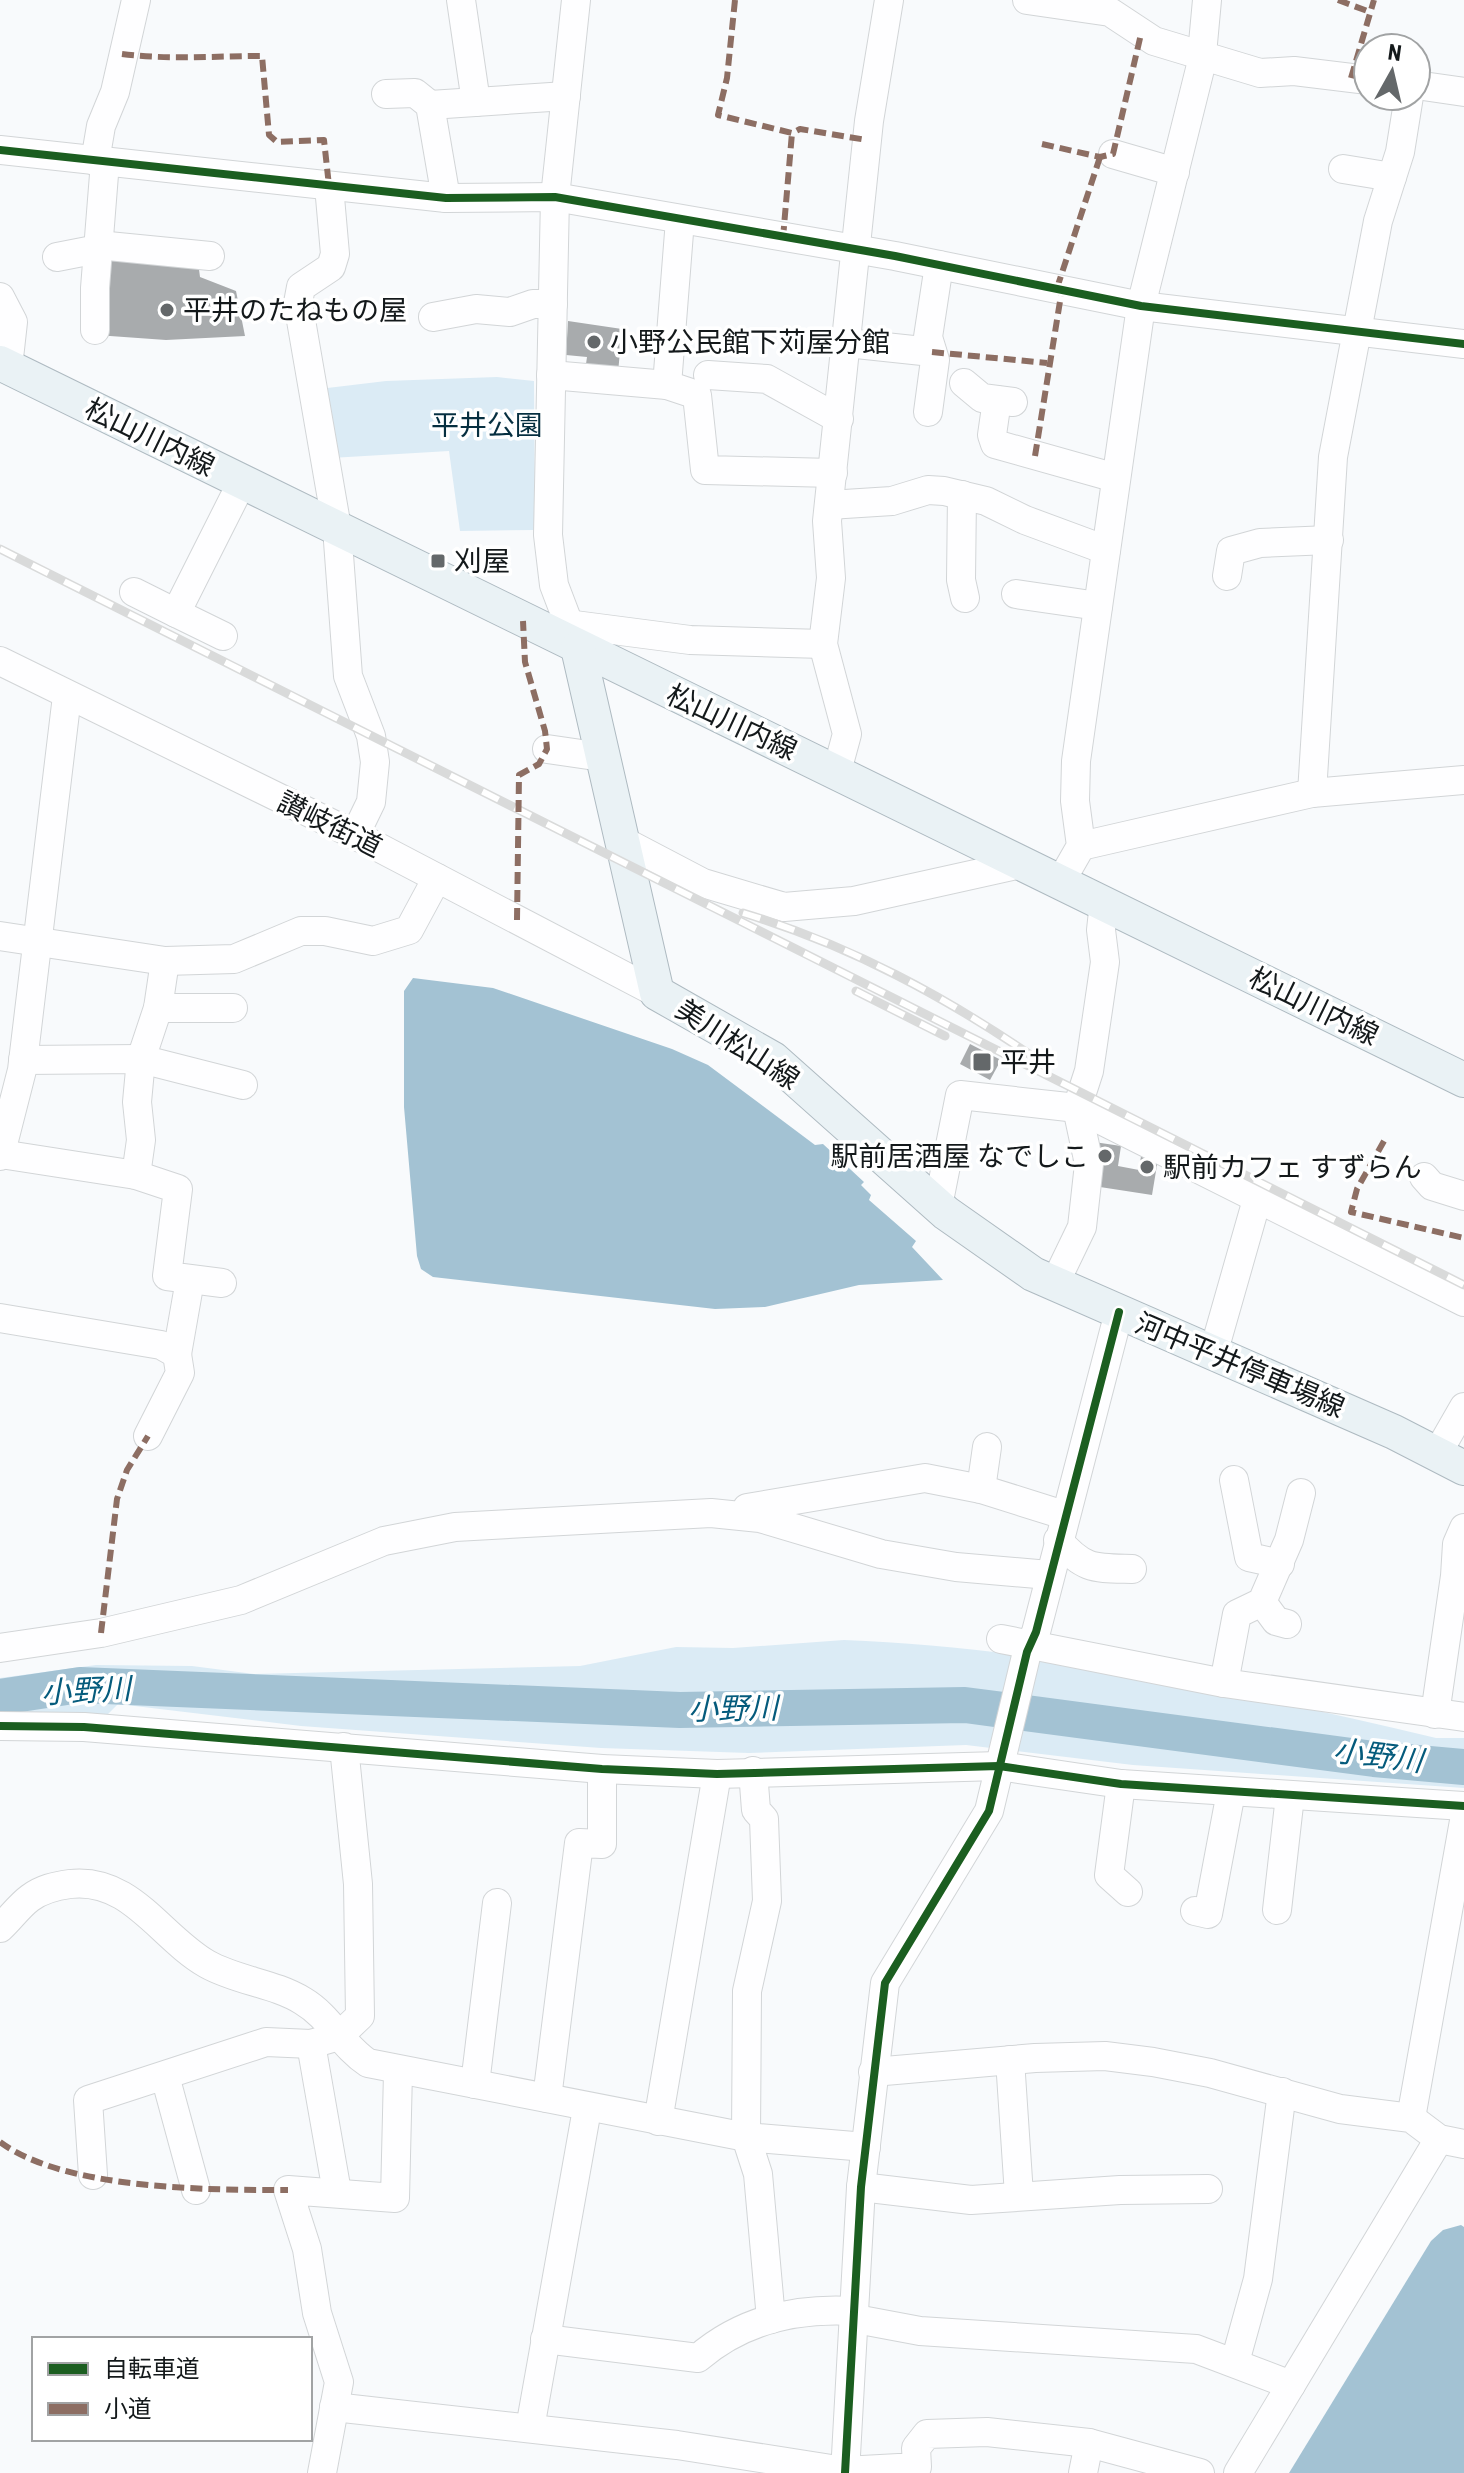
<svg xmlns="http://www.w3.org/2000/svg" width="1464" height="2473" font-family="'Roboto Condensed','Noto Sans JP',sans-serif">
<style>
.green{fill:#dbebf5}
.water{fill:#a3c2d3}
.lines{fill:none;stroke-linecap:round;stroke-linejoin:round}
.river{stroke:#a3c2d3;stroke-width:36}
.building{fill:#a8abad}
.minor-casing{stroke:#d2d5d7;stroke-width:30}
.major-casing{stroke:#aebac1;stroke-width:36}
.minor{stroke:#fefeff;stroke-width:28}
.major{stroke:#eaf2f5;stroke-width:34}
.rail-casing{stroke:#d9dada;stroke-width:9}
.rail{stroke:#fff;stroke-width:6;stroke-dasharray:18;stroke-linecap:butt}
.quiet{stroke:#8d6e63;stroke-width:6;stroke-dasharray:12 6;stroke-linecap:butt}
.cycleway-casing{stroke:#fff;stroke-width:13}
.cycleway{stroke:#1b5e20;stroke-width:8}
.poi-dot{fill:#64686a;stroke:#fff;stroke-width:3}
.labels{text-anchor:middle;stroke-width:7;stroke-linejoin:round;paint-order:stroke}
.poi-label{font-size:28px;fill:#14191b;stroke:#fff;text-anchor:start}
.park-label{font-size:28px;fill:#062f40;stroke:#fff}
.street-label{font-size:28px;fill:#14191b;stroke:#fff}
.water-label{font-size:30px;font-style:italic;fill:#055b7c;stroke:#fff}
</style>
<rect width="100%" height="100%" fill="#f8fafc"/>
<g class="green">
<polygon points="497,377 534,381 535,530 460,531 449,451 331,458 319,389 386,381"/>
<path d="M844,1640C1041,1647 1244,1693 1436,1738H1464V1788L1133,1765L966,1745L749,1753L601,1748L301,1726L118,1704L105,1717L37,1712L0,1714V1678L96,1665L192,1666L254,1674L580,1666L676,1647L733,1648Z"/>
</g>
<g class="water">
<polygon points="413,978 493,988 672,1049 708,1065 815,1145 823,1144 864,1182 861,1185 871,1195 869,1200 916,1241 912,1247 943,1280 859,1285 765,1307 715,1309 433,1277 421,1269 417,1256 404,1107 404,991"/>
<polygon points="1461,2225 1464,2227 1464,2473 1289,2473 1431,2241 1443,2230"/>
</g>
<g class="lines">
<polyline class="river" points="0,1697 80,1685 680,1710 965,1705 1374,1759 1464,1767"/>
</g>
<g class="building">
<polygon points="98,245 197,254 200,277 236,291 245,336 166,340 96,335"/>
<polygon points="568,321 622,329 618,373 585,371 587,357 566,355"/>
<polygon points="970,1044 1001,1060 990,1080 960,1064"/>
<polygon points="1094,1142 1121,1146 1118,1166 1139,1170 1141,1156 1158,1159 1152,1195 1087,1185"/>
</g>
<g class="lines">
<defs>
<g id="minor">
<polyline points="461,0 476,102"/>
<polyline points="576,0 555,197 548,535 554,585 578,648"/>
<polyline points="1027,0 1110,12 1154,41 1260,73 1294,71 1368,80"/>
<polyline points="1416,85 1464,92"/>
<polyline points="386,94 415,93 430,105 446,198"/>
<polyline points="430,105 566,96"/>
<polyline points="0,150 446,198 555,197 895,256 1141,306 1464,344"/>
<polyline points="1113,154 1175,172"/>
<polyline points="95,161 101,126 115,92 136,0"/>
<polyline points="1343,169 1392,177"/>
<polyline points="329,186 335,254 331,267 301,287 298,303 337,528 348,676 371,736 375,762 371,802 355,835"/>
<polyline points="680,220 667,385 697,395 705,470 833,473"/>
<polyline points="98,245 210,256"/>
<polyline points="57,257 98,249"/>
<polyline points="0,297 13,322 8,367"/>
<polyline points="433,317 476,309 510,312 533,304 553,304"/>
<polyline points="95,330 95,288 105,162"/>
<polyline points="847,343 932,352"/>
<polyline points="551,375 667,385"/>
<polyline points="708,375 767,379 839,419"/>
<polyline points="964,383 982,398 1013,402"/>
<polyline points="997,400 992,435 995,444 1116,478"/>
<polyline points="928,412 935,360 928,337 939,265"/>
<polyline points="962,495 961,580 965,598"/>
<polyline points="829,505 892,501 928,490 944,491 986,501 1025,520 1106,550"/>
<polyline points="1227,576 1231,551 1260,543 1329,540"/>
<polyline points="134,592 176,613"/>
<polyline points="1016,594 1098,606"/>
<polyline points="567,624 690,640 823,644"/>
<polyline points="223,636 176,613 242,482"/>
<polyline points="0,661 355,835 657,993"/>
<polyline points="547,749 602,757"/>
<polyline points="837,771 847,734 823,644 831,578 827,521 869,121 889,0"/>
<polyline points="1312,793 1333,457 1378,221 1400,152 1409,96"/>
<polyline points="621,840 703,883 784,907 854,901 1025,863"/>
<polyline points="1081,846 1312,793 1464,780"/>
<polyline points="1061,881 1081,846 1075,801 1076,761 1141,306 1201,65 1207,0"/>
<polyline points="0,936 165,961 234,959 301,931 325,931 373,941 409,930 437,878"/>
<polyline points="158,1008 233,1008"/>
<polyline points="23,1060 141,1059 243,1085"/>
<polyline points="1,1154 136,1175 178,1189 167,1276 222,1283"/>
<polyline points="0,1156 22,1070 67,696"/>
<polyline points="136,1175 141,1140 137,1102 141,1059 158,1008 165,961"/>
<polyline points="1424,1177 1432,1186 1464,1196"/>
<polyline points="938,1206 960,1095 1077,1108 1464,1302"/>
<polyline points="1054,1285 1082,1227 1089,1164 1077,1108 1089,1071 1105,962 1101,930 1104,902"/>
<polyline points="0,1318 161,1345 177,1354 180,1373 148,1436"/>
<polyline points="177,1354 190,1280"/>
<polyline points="1213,1354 1258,1196"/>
<polyline points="1437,1454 1464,1407"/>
<polyline points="1234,1480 1249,1557 1280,1564"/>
<polyline points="981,1489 987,1447"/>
<polyline points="747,1508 925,1478 981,1489 1064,1515"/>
<path d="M1058,1540C1084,1570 1094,1568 1132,1569"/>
<polyline points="1262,1602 1276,1621 1287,1624"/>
<polyline points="1001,1639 1224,1683 1464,1717"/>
<polyline points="0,1648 101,1633 241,1600 384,1541 455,1527 711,1513 760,1518 881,1554 956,1567 1049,1575"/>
<polyline points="1224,1683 1237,1614 1262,1602 1289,1540 1301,1493"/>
<polyline points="1435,1714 1455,1576 1457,1544 1464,1528"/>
<polyline points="0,1726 84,1727 602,1769 717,1774 999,1766 1121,1784 1464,1806"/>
<polyline points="753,1771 756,1810 764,1819 767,1901 747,1991 746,2137 758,2174 771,2319"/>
<polyline points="1121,1784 1109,1875 1128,1892"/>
<polyline points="1277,1910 1290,1796"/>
<polyline points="1195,1911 1208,1914 1231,1792"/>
<path d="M0,1928C10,1919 19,1906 30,1898C42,1889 55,1886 70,1884C131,1877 160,1937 207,1964C237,1981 274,1983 303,2001C330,2017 342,2046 368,2063L746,2137L866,2147"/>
<polyline points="311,2044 337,2192"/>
<polyline points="1010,2060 1019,2195"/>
<polyline points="873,2072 1035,2058 1105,2056 1153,2062 1210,2073 1340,2109 1411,2118 1439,2139 1464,2144"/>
<polyline points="165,2076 196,2190"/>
<polyline points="475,2084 497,1903"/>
<polyline points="547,2098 579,1843 602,1844 602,1769"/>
<polyline points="1411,2118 1464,1821"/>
<polyline points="658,2121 717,1774"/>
<polyline points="93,2175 88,2100 266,2042 311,2044 339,2036 360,2016 358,1884 344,1747"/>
<polyline points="861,2187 971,2200 1120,2190 1208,2189"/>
<polyline points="856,2319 920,2331 1196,2349 1291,2385"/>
<path d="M545,2339L698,2358C742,2320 795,2308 852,2311"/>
<polyline points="1235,2362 1258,2279 1282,2092"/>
<polyline points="334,2407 677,2445 844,2471 917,2467 916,2448 927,2434 987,2432 1089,2443 1200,2473"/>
<polyline points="530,2428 587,2109"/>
<polyline points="322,2473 339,2382 317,2313 307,2249 288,2190 395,2198 398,2072"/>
<polyline points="845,2473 861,2187 885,1983 989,1811 1027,1652 1036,1632 1119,1312"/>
<polyline points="1083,2473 1089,2443"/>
<polyline points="1238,2473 1439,2139"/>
</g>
<g id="major">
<polyline points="0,363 1464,1080"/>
<polyline points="578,648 657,993 773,1059 946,1213 1033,1274 1394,1432 1464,1468"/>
</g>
</defs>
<use href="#minor" class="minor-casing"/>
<use href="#major" class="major-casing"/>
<use href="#minor" class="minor"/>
<use href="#major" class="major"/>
<defs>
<g id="rail">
<polyline points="0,549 1464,1285"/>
<path d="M743,913C852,946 944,996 1038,1060"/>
<polyline points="856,991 945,1036"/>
</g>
</defs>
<use href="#rail" class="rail-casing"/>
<use href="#rail" class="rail"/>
<g class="quiet">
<polyline points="735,0 727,78 718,115 792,133 800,129 867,140"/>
<polyline points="1338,0 1370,12"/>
<path d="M122,54C169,60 215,56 262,56L269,135L277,142L324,140L329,186"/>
<polyline points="1351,78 1374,0"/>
<polyline points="1042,144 1100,157 1113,154 1141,34"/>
<polyline points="783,238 792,133"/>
<polyline points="1057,288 1100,157"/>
<polyline points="932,352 1047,363"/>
<polyline points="1035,456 1062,289"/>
<polyline points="517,920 519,775 539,764 547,749 545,731 525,662 523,621"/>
<polyline points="1384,1141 1357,1189 1351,1212 1464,1238"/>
<polyline points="101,1633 117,1499 127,1470 148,1436"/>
<path d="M0,2142C65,2190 209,2190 288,2190"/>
</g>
<defs>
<g id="cycleway">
<polyline points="0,150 446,198 555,197 895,256 1141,306 1464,344"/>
<polyline points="0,1726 84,1727 602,1769 717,1774 999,1766 1121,1784 1464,1806"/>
<polyline points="845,2473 861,2187 885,1983 989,1811 1027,1652 1036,1632 1119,1312"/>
</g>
</defs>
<use href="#cycleway" class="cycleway-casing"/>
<use href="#cycleway" class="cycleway"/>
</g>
<g class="poi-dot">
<circle cx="167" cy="310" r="8"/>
<circle cx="594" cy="342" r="8"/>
<rect x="430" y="553" width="16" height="16" rx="4"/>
<rect x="972" y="1052" width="20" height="20" rx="4"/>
<circle cx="1105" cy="1156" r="8"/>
<circle cx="1147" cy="1167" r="8"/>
</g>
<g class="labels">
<g class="poi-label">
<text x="183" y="320">平井のたねもの屋</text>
<text x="610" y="352">小野公民館下苅屋分館</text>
<text x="454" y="571">刈屋</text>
<text x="1000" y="1072">平井</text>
<text x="1089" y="1166" text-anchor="end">駅前居酒屋 なでしこ</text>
<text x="1163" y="1177">駅前カフェ すずらん</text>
</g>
<g class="park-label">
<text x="487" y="435">平井公園</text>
</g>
<g class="street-label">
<text transform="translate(150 437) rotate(26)" y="10">松山川内線</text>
<text transform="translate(732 722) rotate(25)" y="10">松山川内線</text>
<text transform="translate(330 824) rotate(26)" y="10">讃岐街道</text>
<text transform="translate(1314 1006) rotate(26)" y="10">松山川内線</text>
<text transform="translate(738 1044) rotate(33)" y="10">美川松山線</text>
<text transform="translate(1240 1365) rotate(23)" y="10">河中平井停車場線</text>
</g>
<g class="water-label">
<text transform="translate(86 1691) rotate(-3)" y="10">小野川</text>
<text transform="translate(733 1709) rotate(-1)" y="10">小野川</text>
<text transform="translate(1378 1756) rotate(7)" y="10">小野川</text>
</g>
</g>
<rect x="32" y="2337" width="280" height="104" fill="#ffffff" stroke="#a1a3a4" stroke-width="2"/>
<rect x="48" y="2363" width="40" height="12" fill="#1b5e20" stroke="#a1a3a4" stroke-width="2"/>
<text x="104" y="2377" font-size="24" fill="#14191b">自転車道</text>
<rect x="48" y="2403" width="40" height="12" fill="#8d6e63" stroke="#a1a3a4" stroke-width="2"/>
<text x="104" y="2417" font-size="24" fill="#14191b">小道</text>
<g transform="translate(1392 72) rotate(8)"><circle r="38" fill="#ffffff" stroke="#a1a3a4" stroke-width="2"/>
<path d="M0-6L14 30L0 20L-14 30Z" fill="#64686a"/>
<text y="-12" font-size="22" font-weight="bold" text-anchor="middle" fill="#14191b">N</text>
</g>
</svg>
